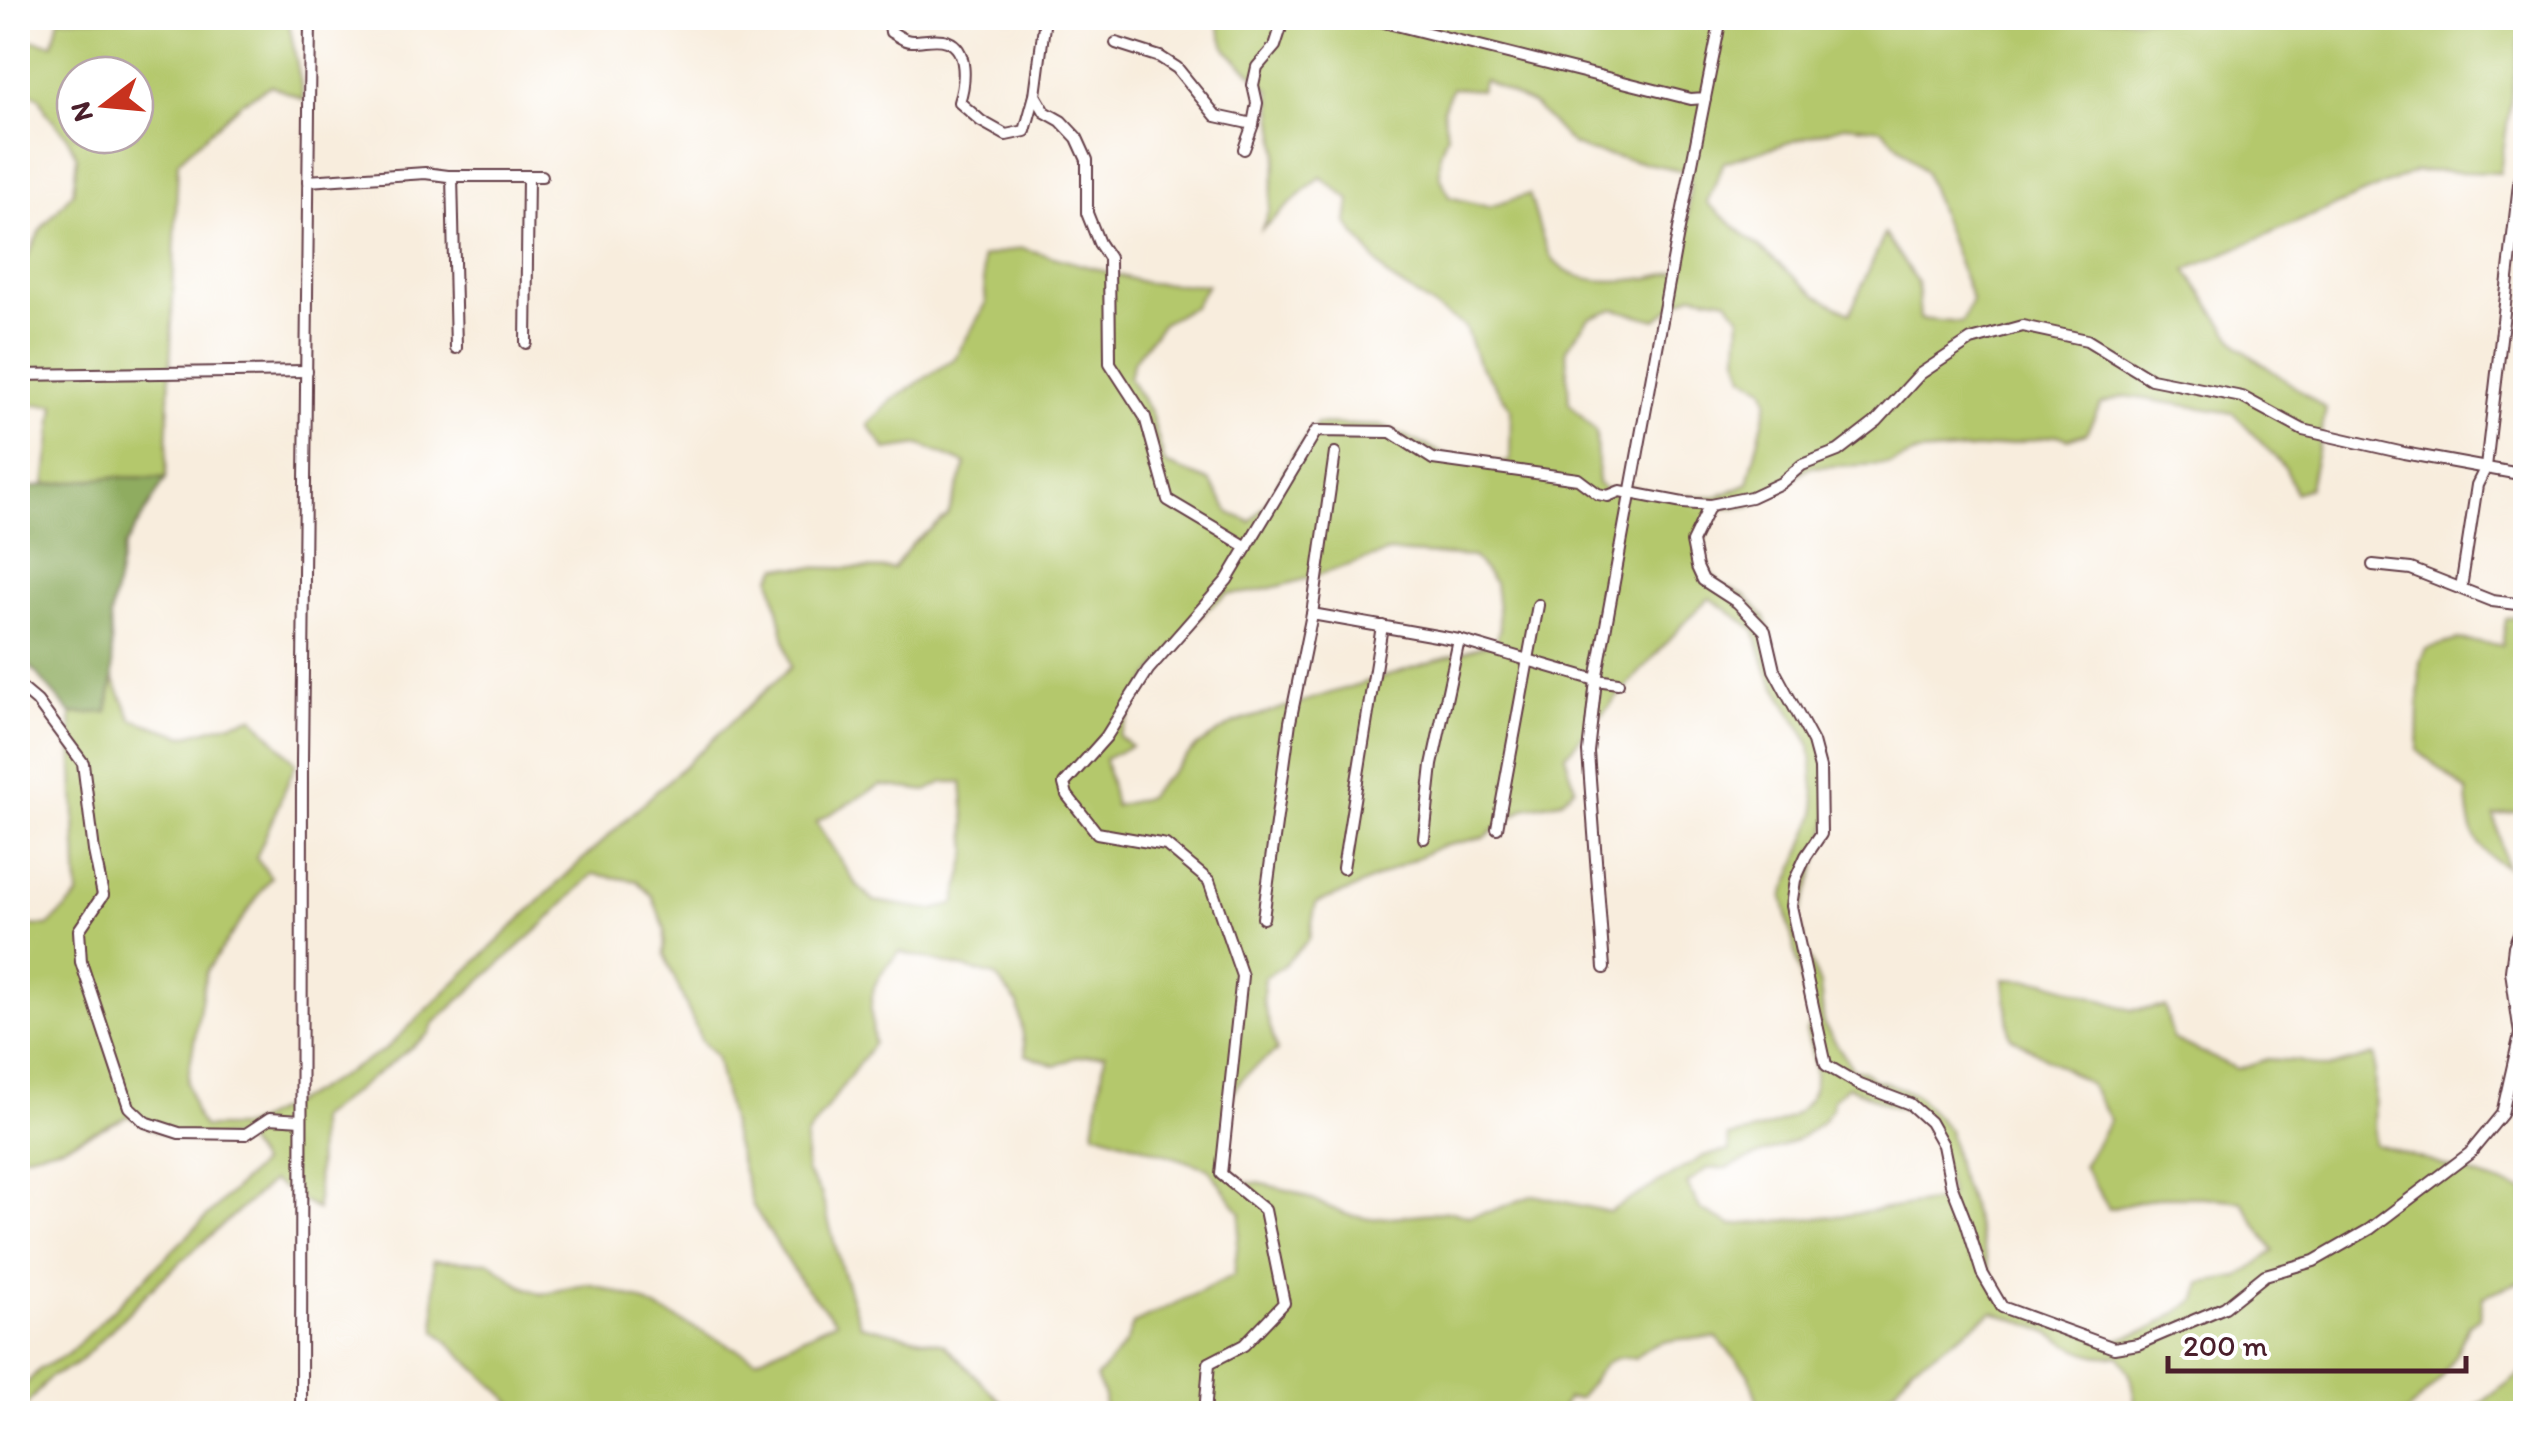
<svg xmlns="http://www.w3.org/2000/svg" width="2543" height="1431" font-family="Itim,sans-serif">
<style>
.green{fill:#b4c86c;stroke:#7f744c;stroke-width:2.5;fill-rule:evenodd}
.forest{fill:#8fac60;stroke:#6c6646;stroke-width:2.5}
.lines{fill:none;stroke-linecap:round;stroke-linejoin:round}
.minor-casing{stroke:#643e46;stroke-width:14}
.minor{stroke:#fff;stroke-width:10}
</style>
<rect width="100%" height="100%" fill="#fff"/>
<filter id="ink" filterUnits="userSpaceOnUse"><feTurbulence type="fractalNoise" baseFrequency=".01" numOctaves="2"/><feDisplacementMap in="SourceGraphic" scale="20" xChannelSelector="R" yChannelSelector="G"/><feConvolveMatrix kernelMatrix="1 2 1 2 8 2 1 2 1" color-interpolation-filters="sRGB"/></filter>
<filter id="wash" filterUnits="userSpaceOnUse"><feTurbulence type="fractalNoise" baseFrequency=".0048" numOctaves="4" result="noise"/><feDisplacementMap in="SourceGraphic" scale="40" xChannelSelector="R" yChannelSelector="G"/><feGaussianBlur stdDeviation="2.25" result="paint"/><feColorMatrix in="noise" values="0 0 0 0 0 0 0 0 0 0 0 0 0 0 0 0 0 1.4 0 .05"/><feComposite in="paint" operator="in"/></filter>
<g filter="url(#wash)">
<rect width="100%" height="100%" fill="#f8eddd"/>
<g class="green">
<path d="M59,18H288L304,100L271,85L241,103L178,161L166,478L113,477L45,485L55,405L18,404V258H27L41,229L73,192L77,157L66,135L47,114L40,98L18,86V49L29,40L53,44ZM75,75H135V135H75Z"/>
<path d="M1216,18H2523L2500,173L2416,171L2186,270L2239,347L2326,409L2309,488L2295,493L2286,469L2233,413L2125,396L2101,404L2086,433L2068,439L2058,435L1987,448L1917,453L1891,464L1809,467L1768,496L1749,506L1716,509C1709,533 1700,537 1702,564L1722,585L1745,595L1765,617L1777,656L1792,691L1823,733L1831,765L1832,808L1821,852L1799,917L1806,951L1820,985L1824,1025L1853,1069L1864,1071L1872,1079L1888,1083L1916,1095L1949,1130L1958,1173L1970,1203L1996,1291L2011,1306L2110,1342L2153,1328L2197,1299L2201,1283L2239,1277L2274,1251L2241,1201L2203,1197H2160L2109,1209L2083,1166L2110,1120L2089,1084L2010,1036L2004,979L2046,981L2132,1010L2165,1007L2173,1039L2237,1069L2267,1059L2298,1061L2328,1068L2375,1055L2374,1144L2525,1191V1277L2522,1281L2483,1296L2480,1317L2468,1326L2456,1354L2438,1382L2406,1413H2137L2130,1375L2119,1355C2087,1362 2065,1340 2038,1328C2023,1322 2008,1317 1993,1312L1931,1355L1912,1365L1895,1389L1854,1413H1766L1759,1406L1748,1373L1717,1338C1691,1338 1653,1337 1635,1358C1601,1352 1598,1377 1579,1398H1567L1560,1413H1105L1104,1396L1096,1378L1126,1343L1133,1324L1234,1275L1241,1213L1208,1168L1094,1131L1105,1054L1075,1057L1056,1066L1026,1055L1018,1004L995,976L900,952C866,985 869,998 874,1043L806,1137V1172L821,1193L841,1267L860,1325L944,1344L1012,1413H523L436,1331L433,1260L490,1262L520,1285L541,1294L589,1284L638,1299L756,1359L836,1321L803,1285L753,1206L734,1140L716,1056L702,1042L664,954L665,929L652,896L637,881L593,874L544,924L433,1024L430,1033L318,1119L317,1210L272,1181L156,1284L85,1356L75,1365L50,1377L23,1409L18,1411V1392L41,1368L68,1354L260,1164L243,1137L174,1138L150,1128L129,1116L63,1146L18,1156V925L48,926L78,897L71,714L107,712L113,678L132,719L184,736L253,717L296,763L256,858L271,877L206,972L187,1083L197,1118L203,1127H244L304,1097L385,1050L580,862L791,667L771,578L778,567L893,569L912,544L948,515L966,464L920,445L886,450L868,425L892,400L955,358L986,304L982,257L1022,248L1146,283L1207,285L1194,306L1163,323L1134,360L1129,378L1151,413L1165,464L1210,481L1230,513L1251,522L1271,496L1292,458L1317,424L1383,426L1446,455L1507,463L1510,460L1511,408L1477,361L1465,327L1388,277L1347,223L1350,200L1321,177L1262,229L1269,209L1278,151L1270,90L1226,50ZM1484,80L1535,106L1572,144L1588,151L1685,171L1690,180L1685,269C1651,280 1572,294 1550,255C1540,237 1536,213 1529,194L1489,207L1449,197L1440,175V153L1447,134L1443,109L1452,88L1480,90ZM1847,125L1882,129L1925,172L1972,300L1962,323L1920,319L1917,282L1885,234L1850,313L1816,295L1707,203L1724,162ZM1693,294L1727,300L1740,316L1738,356L1744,376L1764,387L1768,400L1748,483L1719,496L1674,497L1627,486L1605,490L1598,483L1596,432L1569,403L1566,349L1589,318L1614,309L1656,320L1677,303ZM1389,552L1473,557L1495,583L1500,629L1495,642L1234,723L1197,746L1146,798L1115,806L1105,759L1131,746L1119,736L1150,676L1208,608L1228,593C1255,599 1357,562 1389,552ZM1710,598L1754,629L1768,674L1810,744L1816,813L1783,897L1811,1023L1806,1031C1810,1046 1816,1063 1815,1079C1813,1120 1760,1131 1728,1137L1729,1151L1704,1156L1609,1212L1534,1195L1491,1211L1468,1216L1452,1211L1370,1219L1345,1214L1292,1191L1258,1183H1240L1229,1172C1232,1152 1226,1106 1234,1090C1241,1076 1265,1060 1277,1051L1263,1002L1264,978L1283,966L1309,939L1316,903L1351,890L1439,847L1485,837L1525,808L1561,801L1575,787L1565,755L1699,607ZM944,782H962L968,851L955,904L933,910L874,901L855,883L816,822L881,785L926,791ZM1848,1086L1888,1105L1913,1111L1935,1136L1950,1195L1943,1200L1847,1215L1732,1225L1701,1210L1687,1184L1706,1169L1727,1168L1797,1140L1821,1123L1832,1109L1833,1099Z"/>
<path d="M2525,615V810L2494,816L2506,867C2471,848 2469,827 2467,791L2418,751L2420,661L2426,649L2457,640L2502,645L2506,619Z"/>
<polygon points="2525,1370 2525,1413 2478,1413 2476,1407"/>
</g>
<polygon class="forest" points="113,477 166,478 124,547 110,617 113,678 107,712 71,714 18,652 18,490 45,485"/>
</g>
<g filter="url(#ink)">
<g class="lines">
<defs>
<g id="minor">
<path d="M889,18L891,32C899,36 905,42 914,41C924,41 937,37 947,41C969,49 965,84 959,102L981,121L1006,135L1025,131L1035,95"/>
<polyline points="1045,18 1035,95 1045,112 1061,121 1077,138 1087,160 1087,213 1099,243 1109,258 1110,363 1145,417 1168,500 1247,547"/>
<polyline points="1368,18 1691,99 1705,98 1721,18"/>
<polyline points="1116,43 1160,57 1177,68 1216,116 1253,124"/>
<polyline points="1244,149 1253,124 1257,103 1253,85 1257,67 1275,46 1284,18"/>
<polyline points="452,176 456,348"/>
<polyline points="308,181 425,173 448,176 542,176"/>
<polyline points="526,343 528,177"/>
<polyline points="18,375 307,371"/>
<polyline points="1710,505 1692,542 1697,567 1703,580 1737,602 1765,631 1774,670 1813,742 1820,768 1821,834 1806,856 1795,880 1791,906 1826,1065 1860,1085 1910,1104 1930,1122 1943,1145 1951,1184 1966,1222 1982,1273 2002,1307 2114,1348 2138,1344 2225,1307 2265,1275 2314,1261 2370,1229 2470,1153 2502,1114 2520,1034 2511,971 2514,946 2526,916"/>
<polyline points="2373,565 2411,569 2492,601 2526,605"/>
<polyline points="2461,588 2477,485 2486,467 2526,124"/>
<polyline points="1312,614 1459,640 1596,680 1618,683"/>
<polyline points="18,685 37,701 83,763 94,851 103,895 79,930 81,962 129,1107 145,1122 179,1133 246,1134 270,1118 301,1120"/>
<polyline points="1497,828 1538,605"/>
<polyline points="1424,838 1432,765 1459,640"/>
<polyline points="1343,868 1382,626"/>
<polyline points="1263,918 1290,722 1312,614 1335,453"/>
<polyline points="1604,968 1588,752 1596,680 1677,239 1705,98"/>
<polyline points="301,1414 302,761 310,18"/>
<polyline points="1205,1414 1209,1363 1244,1345 1284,1303 1265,1210 1221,1174 1242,976 1209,881 1166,845 1097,833 1067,795 1064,784 1106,737 1148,670 1227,580 1316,431 1391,432 1433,459 1578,479 1598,494 1608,496 1620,491 1683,503 1710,505 1751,497 1781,483 1802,465 1838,451 1877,421 1920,374 1971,340 2022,326 2087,340 2151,379 2242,397 2303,430 2404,453 2514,473 2526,462"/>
</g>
</defs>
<use href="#minor" class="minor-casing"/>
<use href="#minor" class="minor"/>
</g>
</g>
<rect width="2543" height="1431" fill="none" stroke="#fff" stroke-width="60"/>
<g transform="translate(105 105) rotate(254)"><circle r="48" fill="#ffffff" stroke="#b7a5aa" stroke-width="2.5"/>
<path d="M0-8L18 38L0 25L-18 38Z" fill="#c8321e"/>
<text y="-15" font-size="28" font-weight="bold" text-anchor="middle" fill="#4a1f2b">N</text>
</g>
<path d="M2168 1356v15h298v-15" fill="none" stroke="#4a1f2b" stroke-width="5"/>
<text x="2183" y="1356" font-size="30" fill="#4a1f2b" stroke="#ffffff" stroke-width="8" paint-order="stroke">200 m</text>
</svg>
